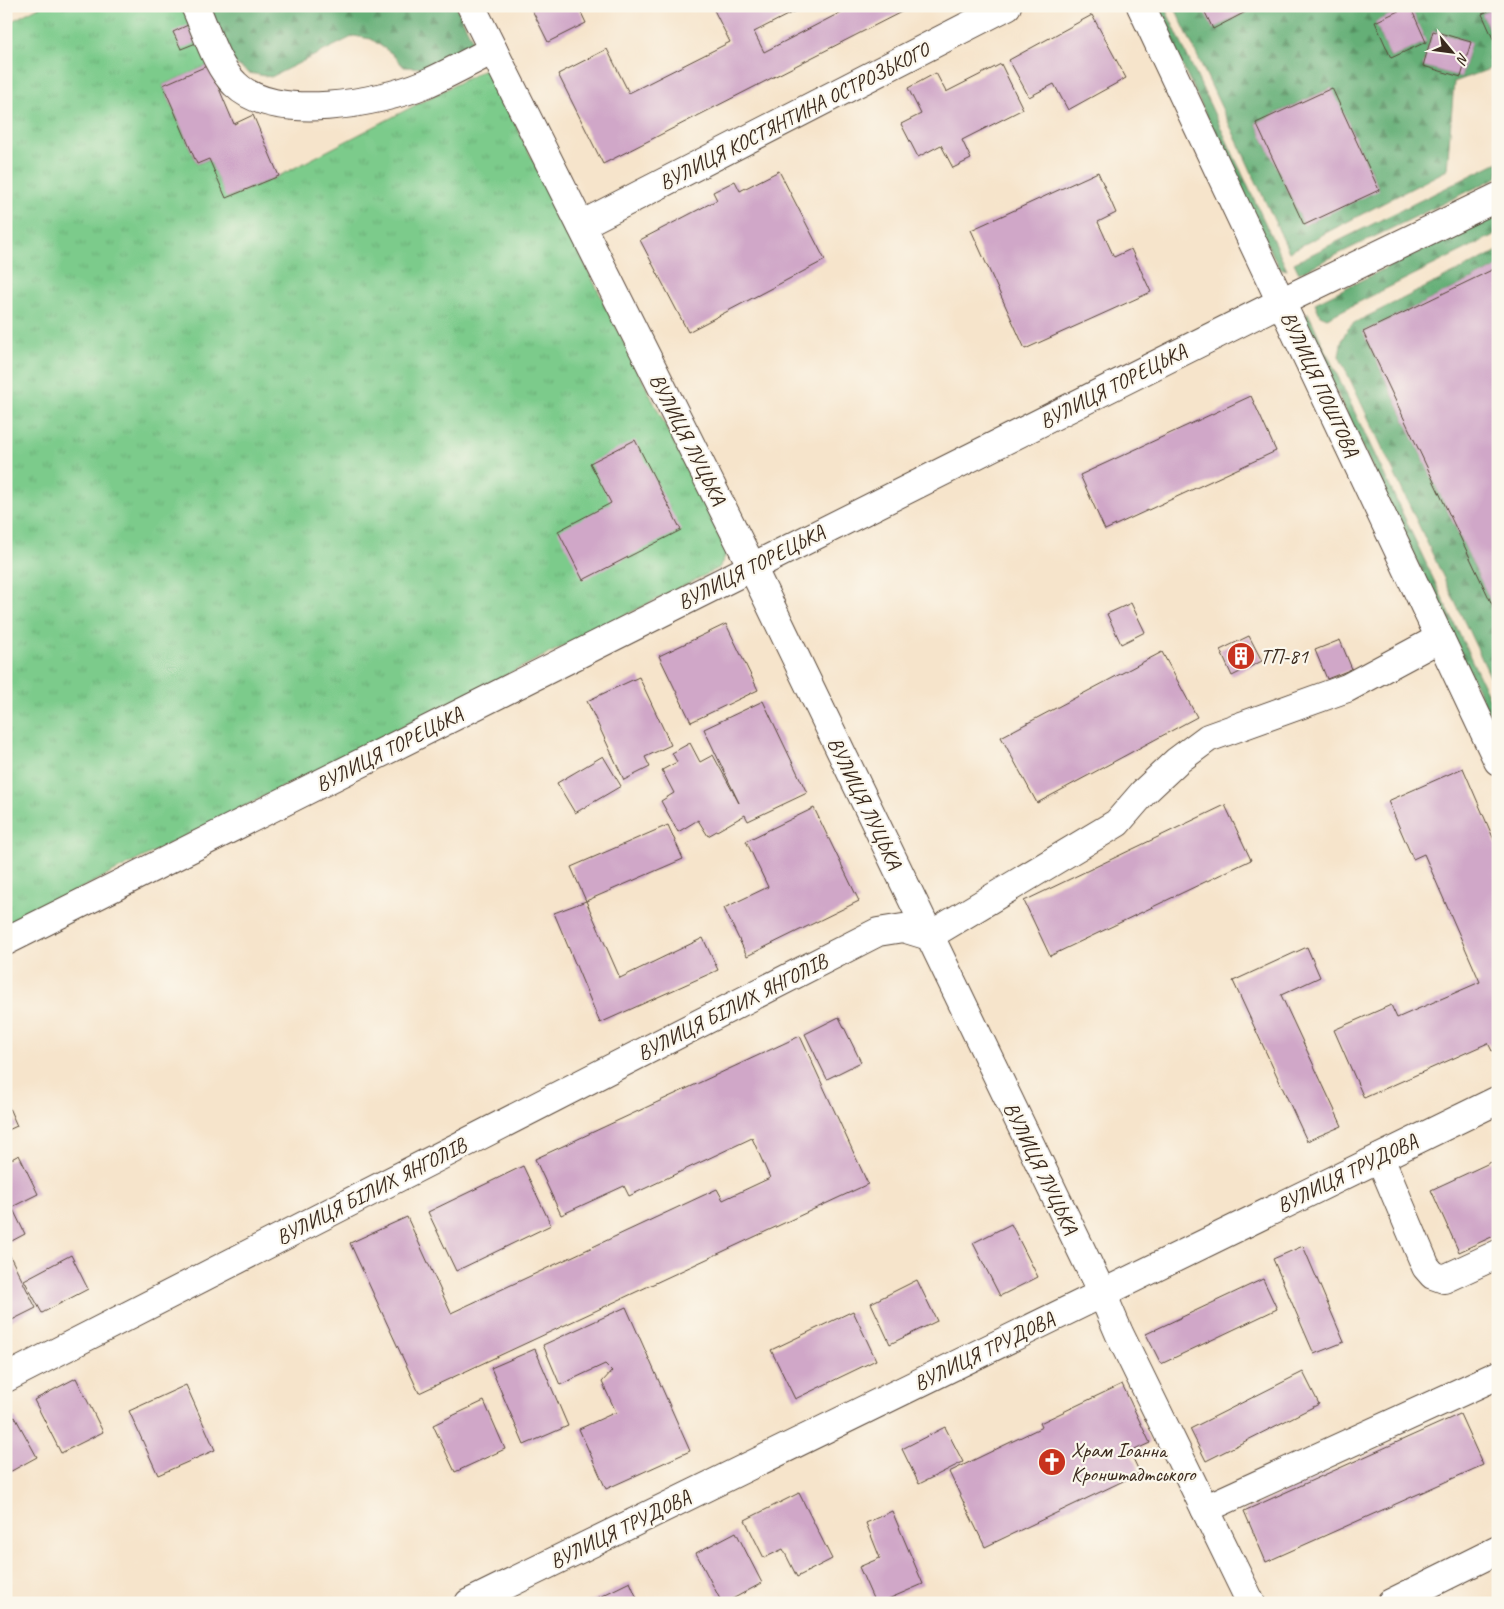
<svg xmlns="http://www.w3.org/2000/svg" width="1504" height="1609" font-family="Caveat,sans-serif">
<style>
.grass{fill:url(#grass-tufts);stroke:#5c7a54}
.forest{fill:url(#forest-firs);stroke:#506c4a;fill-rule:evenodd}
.building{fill:#d0a7c8}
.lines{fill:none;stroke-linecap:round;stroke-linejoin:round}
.minor-casing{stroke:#574638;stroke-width:30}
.minor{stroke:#fff;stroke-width:28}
.labels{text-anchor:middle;stroke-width:4.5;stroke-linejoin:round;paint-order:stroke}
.street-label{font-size:21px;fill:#3b2a1e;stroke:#fbf7ec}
.poi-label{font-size:21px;fill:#3b2a1e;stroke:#fbf7ec;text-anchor:start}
</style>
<defs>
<pattern id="grass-tufts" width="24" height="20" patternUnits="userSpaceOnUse" patternTransform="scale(1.25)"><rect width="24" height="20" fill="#7ccb8b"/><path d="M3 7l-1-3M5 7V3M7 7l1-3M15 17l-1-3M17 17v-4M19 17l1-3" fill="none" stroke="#6cae78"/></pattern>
<pattern id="forest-firs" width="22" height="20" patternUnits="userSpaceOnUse" patternTransform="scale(1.25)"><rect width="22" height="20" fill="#65af77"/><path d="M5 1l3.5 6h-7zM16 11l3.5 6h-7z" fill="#548f61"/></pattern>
</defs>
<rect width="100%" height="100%" fill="#fbf7ec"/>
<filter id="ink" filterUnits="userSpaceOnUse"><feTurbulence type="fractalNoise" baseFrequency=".02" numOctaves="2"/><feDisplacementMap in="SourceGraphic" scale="10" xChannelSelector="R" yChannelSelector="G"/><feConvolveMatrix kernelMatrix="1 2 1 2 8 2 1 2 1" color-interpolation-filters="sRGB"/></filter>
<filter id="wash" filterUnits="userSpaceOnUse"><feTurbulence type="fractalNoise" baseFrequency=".0096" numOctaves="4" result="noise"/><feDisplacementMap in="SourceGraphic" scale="20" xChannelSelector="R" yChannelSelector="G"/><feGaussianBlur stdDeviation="1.12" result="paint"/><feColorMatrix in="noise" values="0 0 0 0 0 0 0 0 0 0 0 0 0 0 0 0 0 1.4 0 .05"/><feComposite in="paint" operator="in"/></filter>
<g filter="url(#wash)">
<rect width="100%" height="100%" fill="#f6e4cb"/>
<polygon class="grass" points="41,6 185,6 209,65 163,85 197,164 209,159 227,198 279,176 487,68 728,551 719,568 6,926 6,24"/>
<g class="forest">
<polygon points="206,6 456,6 474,43 423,68 404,67 391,53 371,39 354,36 271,77 249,73 230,60"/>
<polygon points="1154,6 1164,6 1287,270 1279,268"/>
<path d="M1174,6H1202L1213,29L1257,6H1409L1375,22L1391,58L1426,42L1410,6H1497L1482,14L1495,43L1498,42V66L1454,82L1447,170L1289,252ZM1433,31L1471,42L1461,77L1423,66ZM1331,88L1379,189L1304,225L1256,123Z"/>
<polygon points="1498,162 1498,177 1299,273 1294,263"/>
<polygon points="1498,213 1498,233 1327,318 1320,315 1315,303"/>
<path d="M1498,251V267L1363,332L1498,617V693L1339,356C1341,342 1343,332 1354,323Z"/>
<polygon points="1308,313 1498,716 1498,733 1303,321"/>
</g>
<g id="blocks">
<g class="building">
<polygon points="530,6 578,6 586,23 548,42"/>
<polygon points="712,6 805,6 754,32 764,52 853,6 913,6 603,164 558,74 607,49 629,93 730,42"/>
<polygon points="1202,6 1257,6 1213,29"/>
<polygon points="1409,6 1410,6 1426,42 1391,58 1375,22"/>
<polygon points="1498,6 1498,42 1495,43 1482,14"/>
<polygon points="1092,15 1126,78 1068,110 1054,84 1029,97 1009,60"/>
<polygon points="188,25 196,43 181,49 173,32"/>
<polygon points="1433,31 1471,42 1461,77 1423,66"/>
<polygon points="1001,64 1023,109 962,140 971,159 953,168 941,145 918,157 901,124 921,114 908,88 936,73 946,92"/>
<polygon points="209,65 234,124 253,115 279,176 226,198 209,159 197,164 163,85"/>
<polygon points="1332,88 1379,190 1304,225 1256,123"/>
<polygon points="779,171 825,260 688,332 640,240 717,200 713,192 735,181 740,191"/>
<polygon points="1098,172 1116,213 1098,222 1114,257 1131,249 1151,292 1025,349 971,230"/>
<polygon points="1498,267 1498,617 1363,332"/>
<polygon points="1251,396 1276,451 1105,530 1080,475"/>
<polygon points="635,440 681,530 583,580 558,531 611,503 590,463"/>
<polygon points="1131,603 1145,632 1121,644 1107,614"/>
<polygon points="726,624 758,690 691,722 659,656"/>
<polygon points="1249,636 1262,661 1232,676 1220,650"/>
<polygon points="1340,640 1352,669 1327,679 1315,650"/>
<polygon points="1162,652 1197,717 1037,803 1001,737"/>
<polygon points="639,677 671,745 645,757 650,767 624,780 587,701"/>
<polygon points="763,701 807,793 748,821 745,815 708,836 698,820 678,832 661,801 674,793 662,770 677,762 672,753 690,743 700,762 713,755 739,803 704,729"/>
<polygon points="603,756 621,786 575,813 557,783"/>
<polygon points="1463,768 1498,849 1498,1049 1492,1051 1488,1043 1364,1098 1334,1030 1391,1005 1397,1018 1480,982 1424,854 1413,859 1388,801"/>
<polygon points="1225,805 1251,860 1050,956 1024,901"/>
<polygon points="814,808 859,901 747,956 724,908 768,887 746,841"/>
<polygon points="668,825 683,859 586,901 571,867"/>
<polygon points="586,901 620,978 703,938 718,970 600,1023 554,913"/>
<polygon points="1307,947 1320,977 1281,995 1342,1126 1307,1141 1233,981"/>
<polygon points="839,1017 861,1062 827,1079 805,1034"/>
<polygon points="800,1036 868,1184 419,1393 350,1243 407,1217 451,1313 717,1189 723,1200 770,1178 752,1138 629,1196 624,1186 561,1215 535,1159"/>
<polygon points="6,1101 17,1126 6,1131"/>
<polygon points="19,1155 38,1194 12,1207 25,1234 6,1244 6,1162"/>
<polygon points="1498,1159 1498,1234 1459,1252 1431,1190"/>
<polygon points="523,1166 551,1225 456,1271 428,1212"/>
<polygon points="1011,1224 1038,1277 1000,1296 973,1243"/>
<polygon points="1303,1246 1344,1342 1314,1354 1273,1259"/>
<polygon points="6,1248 36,1308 8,1322 6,1319"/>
<polygon points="71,1255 88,1289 42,1313 24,1280"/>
<polygon points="1263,1279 1277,1309 1161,1364 1146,1334"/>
<polygon points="917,1280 937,1321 890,1344 871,1303"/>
<polygon points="626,1307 690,1451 606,1489 579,1429 616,1412 602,1382 612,1371 605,1364 560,1385 543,1345"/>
<polygon points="853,1311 876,1360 795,1399 771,1350"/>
<polygon points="535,1349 568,1426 524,1445 491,1368"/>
<polygon points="1303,1372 1319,1404 1206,1461 1190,1429"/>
<polygon points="76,1378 103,1432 61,1453 34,1400"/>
<polygon points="1122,1384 1150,1443 1130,1452 1140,1473 985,1547 949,1472 1042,1427 1040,1423"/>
<polygon points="186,1385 215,1450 158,1475 129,1411"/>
<polygon points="484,1401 505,1449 455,1472 433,1425"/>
<polygon points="1460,1414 1483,1465 1266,1562 1244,1511"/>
<polygon points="15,1417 37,1457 6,1474 6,1422"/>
<polygon points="945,1427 963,1462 919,1484 902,1449"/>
<polygon points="799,1493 832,1559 797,1577 783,1549 764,1558 745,1520"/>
<polygon points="892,1511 923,1584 879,1603 875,1603 859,1567 880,1558 866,1523"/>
<polygon points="736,1532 762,1583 725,1603 722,1603 696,1553"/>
<polygon points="630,1582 639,1603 587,1603"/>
</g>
</g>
</g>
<g filter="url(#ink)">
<use href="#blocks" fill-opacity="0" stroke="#574638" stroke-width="1"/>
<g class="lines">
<defs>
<g id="minor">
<path d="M195,6C206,30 216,66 235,84C274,123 379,103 425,84C448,74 471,61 493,50"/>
<polyline points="471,6 752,567 1102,1293 1119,1333 1251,1603"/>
<polyline points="1141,6 1498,761"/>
<polyline points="581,225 1007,6"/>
<polyline points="6,941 1281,302 1498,197"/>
<polyline points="1380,1158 1426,1267 1433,1275 1444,1279 1498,1254"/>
<polyline points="6,1378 878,932 903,928 929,936 1117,823 1143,793 1177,761 1208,738 1347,688 1440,638"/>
<polyline points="1205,1509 1498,1375"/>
<polyline points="469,1603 1498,1100"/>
<polyline points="1391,1603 1498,1550"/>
</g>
</defs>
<use href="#minor" class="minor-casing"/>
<use href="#minor" class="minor"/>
</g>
</g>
<defs>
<symbol id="building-disc" viewBox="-11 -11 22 22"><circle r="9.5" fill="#c8321e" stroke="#fbf7ec"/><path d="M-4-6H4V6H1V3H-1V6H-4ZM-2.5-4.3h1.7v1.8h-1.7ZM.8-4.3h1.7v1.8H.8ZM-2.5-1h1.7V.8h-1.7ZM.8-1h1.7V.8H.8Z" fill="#fff"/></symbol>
<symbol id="church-disc" viewBox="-11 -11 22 22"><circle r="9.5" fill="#c8321e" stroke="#fbf7ec"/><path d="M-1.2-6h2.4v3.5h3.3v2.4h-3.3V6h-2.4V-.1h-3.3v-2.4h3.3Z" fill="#fff"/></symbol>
</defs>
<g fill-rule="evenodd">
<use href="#building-disc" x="1225" y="640" width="32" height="32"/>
<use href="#church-disc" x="1036" y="1446" width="32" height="32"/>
</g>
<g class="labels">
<g class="street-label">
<text transform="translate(794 116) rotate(-27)" y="7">ВУЛИЦЯ КОСТЯНТИНА ОСТРОЗЬКОГО</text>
<text transform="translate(1320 384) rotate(65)" y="7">ВУЛИЦЯ ПОШТОВА</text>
<text transform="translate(1113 386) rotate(-27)" y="7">ВУЛИЦЯ ТОРЕЦЬКА</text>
<text transform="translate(688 439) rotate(63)" y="7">ВУЛИЦЯ ЛУЦЬКА</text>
<text transform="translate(751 567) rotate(-27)" y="7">ВУЛИЦЯ ТОРЕЦЬКА</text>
<text transform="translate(389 749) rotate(-27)" y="7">ВУЛИЦЯ ТОРЕЦЬКА</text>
<text transform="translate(865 803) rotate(64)" y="7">ВУЛИЦЯ ЛУЦЬКА</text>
<text transform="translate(732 1007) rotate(-27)" y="7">ВУЛИЦЯ БІЛИХ ЯНГОЛІВ</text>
<text transform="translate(1041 1168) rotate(64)" y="7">ВУЛИЦЯ ЛУЦЬКА</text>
<text transform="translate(1347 1173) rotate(-26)" y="7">ВУЛИЦЯ ТРУДОВА</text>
<text transform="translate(371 1191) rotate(-27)" y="7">ВУЛИЦЯ БІЛИХ ЯНГОЛІВ</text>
<text transform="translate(984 1351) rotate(-26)" y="7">ВУЛИЦЯ ТРУДОВА</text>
<text transform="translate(620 1529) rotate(-26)" y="7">ВУЛИЦЯ ТРУДОВА</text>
</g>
<g class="poi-label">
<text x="1260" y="663">ТП-81</text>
<text x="1071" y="1457">Храм Іоанна<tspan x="1071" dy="24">Кронштадтського</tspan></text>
</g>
</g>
<rect width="1504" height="1609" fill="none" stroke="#fbf7ec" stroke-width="25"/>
<g transform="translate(1452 52) rotate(119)" stroke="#fbf7ec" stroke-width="4" paint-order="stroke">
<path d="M0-4L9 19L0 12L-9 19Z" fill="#3b2a1e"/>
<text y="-8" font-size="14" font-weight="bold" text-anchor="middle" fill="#3b2a1e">N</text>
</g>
</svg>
